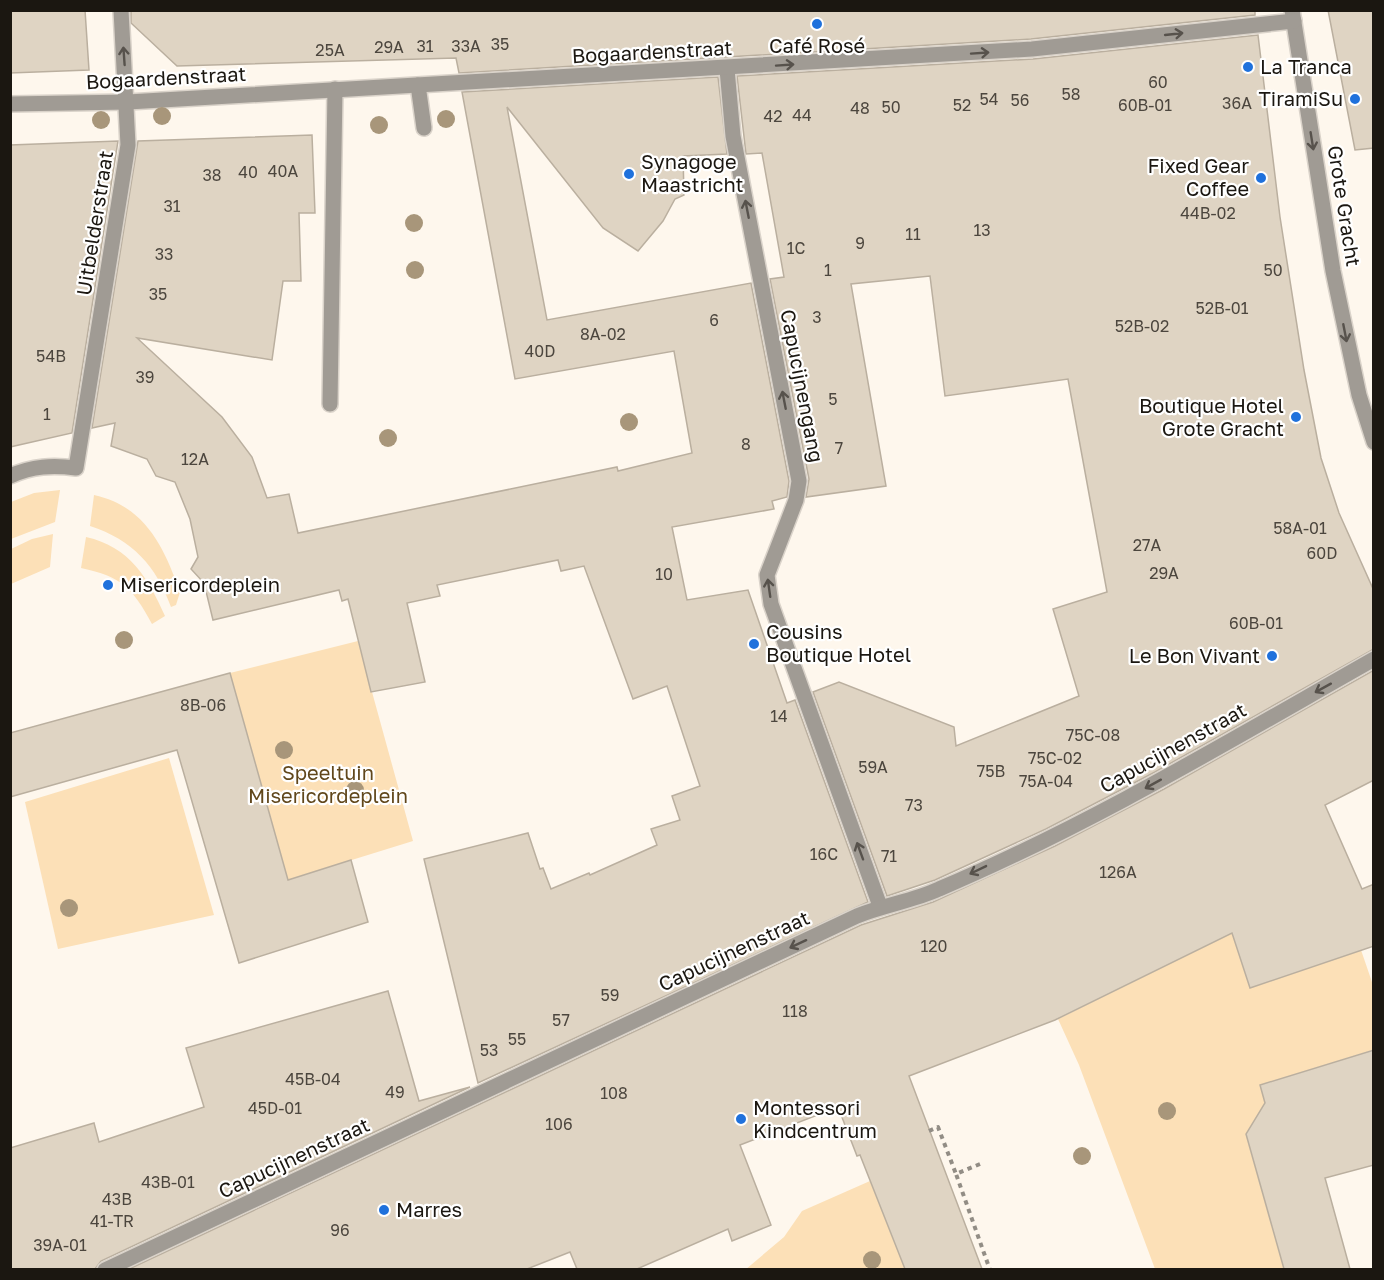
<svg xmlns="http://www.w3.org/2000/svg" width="1384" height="1280" font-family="'Golos Text',sans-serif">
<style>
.green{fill:#fce0b7}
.building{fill:#dfd4c3;stroke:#baaf9f;stroke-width:1.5}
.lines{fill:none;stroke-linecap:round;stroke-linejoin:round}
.minor-casing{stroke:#dad3ca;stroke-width:18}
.path{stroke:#928d85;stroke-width:4;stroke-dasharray:4.5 4.5;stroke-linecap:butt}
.minor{stroke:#a09b94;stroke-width:15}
.tree{fill:#a8967a}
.oneway{stroke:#57524c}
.poi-dot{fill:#1f71dc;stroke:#fff;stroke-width:2}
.labels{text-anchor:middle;stroke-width:4.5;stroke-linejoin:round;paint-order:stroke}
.number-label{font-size:16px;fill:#4c463e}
.poi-label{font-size:20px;fill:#1b1711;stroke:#fff;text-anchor:start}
.street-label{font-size:20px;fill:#1b1711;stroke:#fff}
.park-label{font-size:20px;fill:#61471b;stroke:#fff}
</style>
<rect width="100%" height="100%" fill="#fef7ed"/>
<g class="green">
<polygon points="60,490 55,522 11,539 11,502 34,493"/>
<path d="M94,495C145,506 164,547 180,592L176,605L171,607C156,566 133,540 90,526Z"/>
<polygon points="53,534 50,567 11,584 11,549 32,539"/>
<path d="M86,537C130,547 148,578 165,616L152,624C132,587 122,577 81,568Z"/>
<polygon points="358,641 413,841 284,881 230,673"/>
<polygon points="169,758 214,915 58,949 25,802"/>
<polygon points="1232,933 1361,950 1373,985 1373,1050 1260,1085 1269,1113 1248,1142 1284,1269 1155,1269 1079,1065 1058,1019"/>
<polygon points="870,1181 905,1269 745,1270 784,1237 802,1211"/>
</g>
<g class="building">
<polygon points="10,10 85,10 89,70 10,73"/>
<polygon points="131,10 1255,10 1255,15 1031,39 459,73 456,58 177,66 131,23"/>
<polygon points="1328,10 1374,10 1374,148 1355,150"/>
<polygon points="1258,35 1280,217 1304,370 1321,458 1339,513 1374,591 1374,649 1155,772 1046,829 935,880 887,896 813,692 839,682 954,727 956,746 1079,696 1053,609 1107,592 1083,461 1068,379 945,396 930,276 851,284 886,486 806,497 809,479 770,279 784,277 762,153 746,154 737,76 1033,59"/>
<polygon points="718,77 727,154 683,156 684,195 675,199 663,221 638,251 603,228 507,107 547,320 751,283 789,481 787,497 772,501 774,509 672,527 687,600 748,590 787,703 795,700 868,902 478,1083 424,859 528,833 540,869 543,868 551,889 589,873 590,875 657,845 651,829 680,820 672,796 700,786 667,686 633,699 584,566 561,571 558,560 437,585 440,596 407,603 425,682 371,692 348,599 342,601 339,590 213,620 204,583 191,569 198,557 190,519 175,482 156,476 147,459 111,446 115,423 92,428 138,141 312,135 315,213 299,213 301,281 283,281 272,360 137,338 222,417 252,457 267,498 289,494 298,533 617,467 618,471 692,453 674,351 515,379 462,92"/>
<polygon points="118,141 72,433 10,447 10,145"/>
<polygon points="1374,670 1374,780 1325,805 1362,889 1374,884 1374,946 1250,988 1232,933 1055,1020 909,1076 982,1269 905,1269 860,1155 857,1156 838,1107 740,1145 771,1225 732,1241 728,1229 637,1269 577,1269 570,1252 527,1269 129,1269 861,925 933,902 1055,846 1164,789"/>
<polygon points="230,673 288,880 351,860 368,922 239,963 177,750 10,797 10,733"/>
<polygon points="388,991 419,1101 470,1087 101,1261 95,1269 10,1269 10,1148 94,1123 99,1142 204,1107 186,1048"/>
<polygon points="1374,1050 1374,1165 1325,1178 1350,1269 1284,1269 1246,1134 1265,1103 1260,1085"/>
</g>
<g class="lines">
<defs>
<g id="minor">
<polyline points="1292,10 1333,271 1359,395 1374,442"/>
<polyline points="727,69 733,136 799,481 796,500 767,575 771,604 880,906"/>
<polyline points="418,85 424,128"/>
<polyline points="10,104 128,102 1032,49 1294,21"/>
<polyline points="330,404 335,89"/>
<path d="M10,476C33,466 52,465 76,468L128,145L121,10"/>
<path d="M105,1270L857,916C884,905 913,901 939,889C1090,825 1231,740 1374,659"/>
</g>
</defs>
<use href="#minor" class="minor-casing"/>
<g class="path">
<polyline points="929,1131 938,1127 956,1174"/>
<polyline points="980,1164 956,1174 990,1270"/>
</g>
<use href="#minor" class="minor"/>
</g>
<g class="tree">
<circle cx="162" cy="116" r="9"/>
<circle cx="446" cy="119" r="9"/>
<circle cx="101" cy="120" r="9"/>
<circle cx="379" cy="125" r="9"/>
<circle cx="414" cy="223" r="9"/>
<circle cx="415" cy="270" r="9"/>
<circle cx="629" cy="422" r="9"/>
<circle cx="388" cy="438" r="9"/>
<circle cx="124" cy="640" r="9"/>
<circle cx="284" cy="750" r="9"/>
<circle cx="355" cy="790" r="9"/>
<circle cx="69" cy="908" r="9"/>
<circle cx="1167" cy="1111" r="9"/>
<circle cx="1082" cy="1156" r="9"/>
<circle cx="872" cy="1260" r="9"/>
</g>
<defs><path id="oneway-shaft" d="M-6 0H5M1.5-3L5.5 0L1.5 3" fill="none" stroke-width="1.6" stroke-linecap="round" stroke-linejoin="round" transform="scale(1.5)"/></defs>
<g class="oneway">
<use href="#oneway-shaft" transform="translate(1174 34) rotate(-6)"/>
<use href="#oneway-shaft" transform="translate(980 53) rotate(-4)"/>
<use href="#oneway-shaft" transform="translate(124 56) rotate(-94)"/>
<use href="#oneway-shaft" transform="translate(785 65) rotate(-4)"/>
<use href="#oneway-shaft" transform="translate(1312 141) rotate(81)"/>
<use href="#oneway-shaft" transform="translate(747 209) rotate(-101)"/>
<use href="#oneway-shaft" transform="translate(1345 333) rotate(79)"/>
<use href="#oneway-shaft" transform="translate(784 400) rotate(-101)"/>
<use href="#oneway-shaft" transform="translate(769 588) rotate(-98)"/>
<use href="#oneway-shaft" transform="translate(1323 688) rotate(151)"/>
<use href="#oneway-shaft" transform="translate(1153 784) rotate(151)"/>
<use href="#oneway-shaft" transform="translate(860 851) rotate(-110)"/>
<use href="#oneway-shaft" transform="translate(978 870) rotate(154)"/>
<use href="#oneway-shaft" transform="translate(798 944) rotate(155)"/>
</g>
<g class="poi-dot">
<circle cx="817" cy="24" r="6"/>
<circle cx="1248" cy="67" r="6"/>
<circle cx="1355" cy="99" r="6"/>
<circle cx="629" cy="174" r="6"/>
<circle cx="1261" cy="178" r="6"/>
<circle cx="1296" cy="417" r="6"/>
<circle cx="108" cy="585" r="6"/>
<circle cx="754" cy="644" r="6"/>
<circle cx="1272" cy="656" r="6"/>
<circle cx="741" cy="1119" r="6"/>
<circle cx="384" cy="1210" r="6"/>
</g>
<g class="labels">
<g class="number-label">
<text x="500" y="50">35</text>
<text x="425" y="52">31</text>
<text x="466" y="52">33A</text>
<text x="389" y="53">29A</text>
<text x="330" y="56">25A</text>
<text x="1158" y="88">60</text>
<text x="1071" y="100">58</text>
<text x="989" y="105">54</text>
<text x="1020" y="106">56</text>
<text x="1237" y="109">36A</text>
<text x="962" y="111">52</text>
<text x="1145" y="111">60B-01</text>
<text x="891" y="113">50</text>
<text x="860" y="114">48</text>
<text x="802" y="121">44</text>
<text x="773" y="122">42</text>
<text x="283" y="177">40A</text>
<text x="248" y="178">40</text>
<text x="212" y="181">38</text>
<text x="172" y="212">31</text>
<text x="1208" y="219">44B-02</text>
<text x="982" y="236">13</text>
<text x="913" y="240">11</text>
<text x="860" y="249">9</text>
<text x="796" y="254">1C</text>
<text x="164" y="260">33</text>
<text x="828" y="276">1</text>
<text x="1273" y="276">50</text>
<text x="158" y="300">35</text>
<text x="1222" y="314">52B-01</text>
<text x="817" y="323">3</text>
<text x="714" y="326">6</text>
<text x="1142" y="332">52B-02</text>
<text x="603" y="340">8A-02</text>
<text x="540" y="357">40D</text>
<text x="51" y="362">54B</text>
<text x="145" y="383">39</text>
<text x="833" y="405">5</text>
<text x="47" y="420">1</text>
<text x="746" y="450">8</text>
<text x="839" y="454">7</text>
<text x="195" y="465">12A</text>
<text x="1300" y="534">58A-01</text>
<text x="1147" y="551">27A</text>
<text x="1322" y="559">60D</text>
<text x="1164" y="579">29A</text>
<text x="664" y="580">10</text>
<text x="1256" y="629">60B-01</text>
<text x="203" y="711">8B-06</text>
<text x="779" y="722">14</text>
<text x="1093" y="741">75C-08</text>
<text x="1055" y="764">75C-02</text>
<text x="873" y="773">59A</text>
<text x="991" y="777">75B</text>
<text x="1046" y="787">75A-04</text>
<text x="914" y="811">73</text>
<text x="824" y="860">16C</text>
<text x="889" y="862">71</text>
<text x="1118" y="878">126A</text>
<text x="934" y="952">120</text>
<text x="610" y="1001">59</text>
<text x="795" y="1017">118</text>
<text x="561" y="1026">57</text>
<text x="517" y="1045">55</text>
<text x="489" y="1056">53</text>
<text x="313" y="1085">45B-04</text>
<text x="395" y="1098">49</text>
<text x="614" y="1099">108</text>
<text x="275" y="1114">45D-01</text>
<text x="559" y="1130">106</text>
<text x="168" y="1188">43B-01</text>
<text x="117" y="1205">43B</text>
<text x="112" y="1227">41-TR</text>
<text x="340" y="1236">96</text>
<text x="60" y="1251">39A-01</text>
</g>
<g class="poi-label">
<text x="817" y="53" text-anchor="middle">Café Rosé</text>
<text x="1260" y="74">La Tranca</text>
<text x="1343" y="106" text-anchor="end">TiramiSu</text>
<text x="641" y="169">Synagoge<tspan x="641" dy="23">Maastricht</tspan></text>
<text x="1249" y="173" text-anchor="end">Fixed Gear<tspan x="1249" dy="23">Coffee</tspan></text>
<text x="1284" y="413" text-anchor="end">Boutique Hotel<tspan x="1284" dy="23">Grote Gracht</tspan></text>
<text x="120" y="592">Misericordeplein</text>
<text x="766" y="639">Cousins<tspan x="766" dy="23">Boutique Hotel</tspan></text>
<text x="1260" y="663" text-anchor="end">Le Bon Vivant</text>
<text x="753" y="1115">Montessori<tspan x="753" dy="23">Kindcentrum</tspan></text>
<text x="396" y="1217">Marres</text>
</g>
<g class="street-label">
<text transform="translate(652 52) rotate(-3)" y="7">Bogaardenstraat</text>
<text transform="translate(166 78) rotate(-3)" y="7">Bogaardenstraat</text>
<text transform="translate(1344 206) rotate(81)" y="7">Grote Gracht</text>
<text transform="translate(95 223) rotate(-81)" y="7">Uitbelderstraat</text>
<text transform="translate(802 386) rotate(79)" y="7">Capucijnengang</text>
<text transform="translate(1173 748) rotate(-29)" y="7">Capucijnenstraat</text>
<text transform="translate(734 951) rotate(-25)" y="7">Capucijnenstraat</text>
<text transform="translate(294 1158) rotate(-25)" y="7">Capucijnenstraat</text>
</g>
<g class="park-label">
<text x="328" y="780">Speeltuin<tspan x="328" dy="23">Misericordeplein</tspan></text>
</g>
</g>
<rect width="1384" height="1280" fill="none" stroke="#1b1711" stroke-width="24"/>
</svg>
